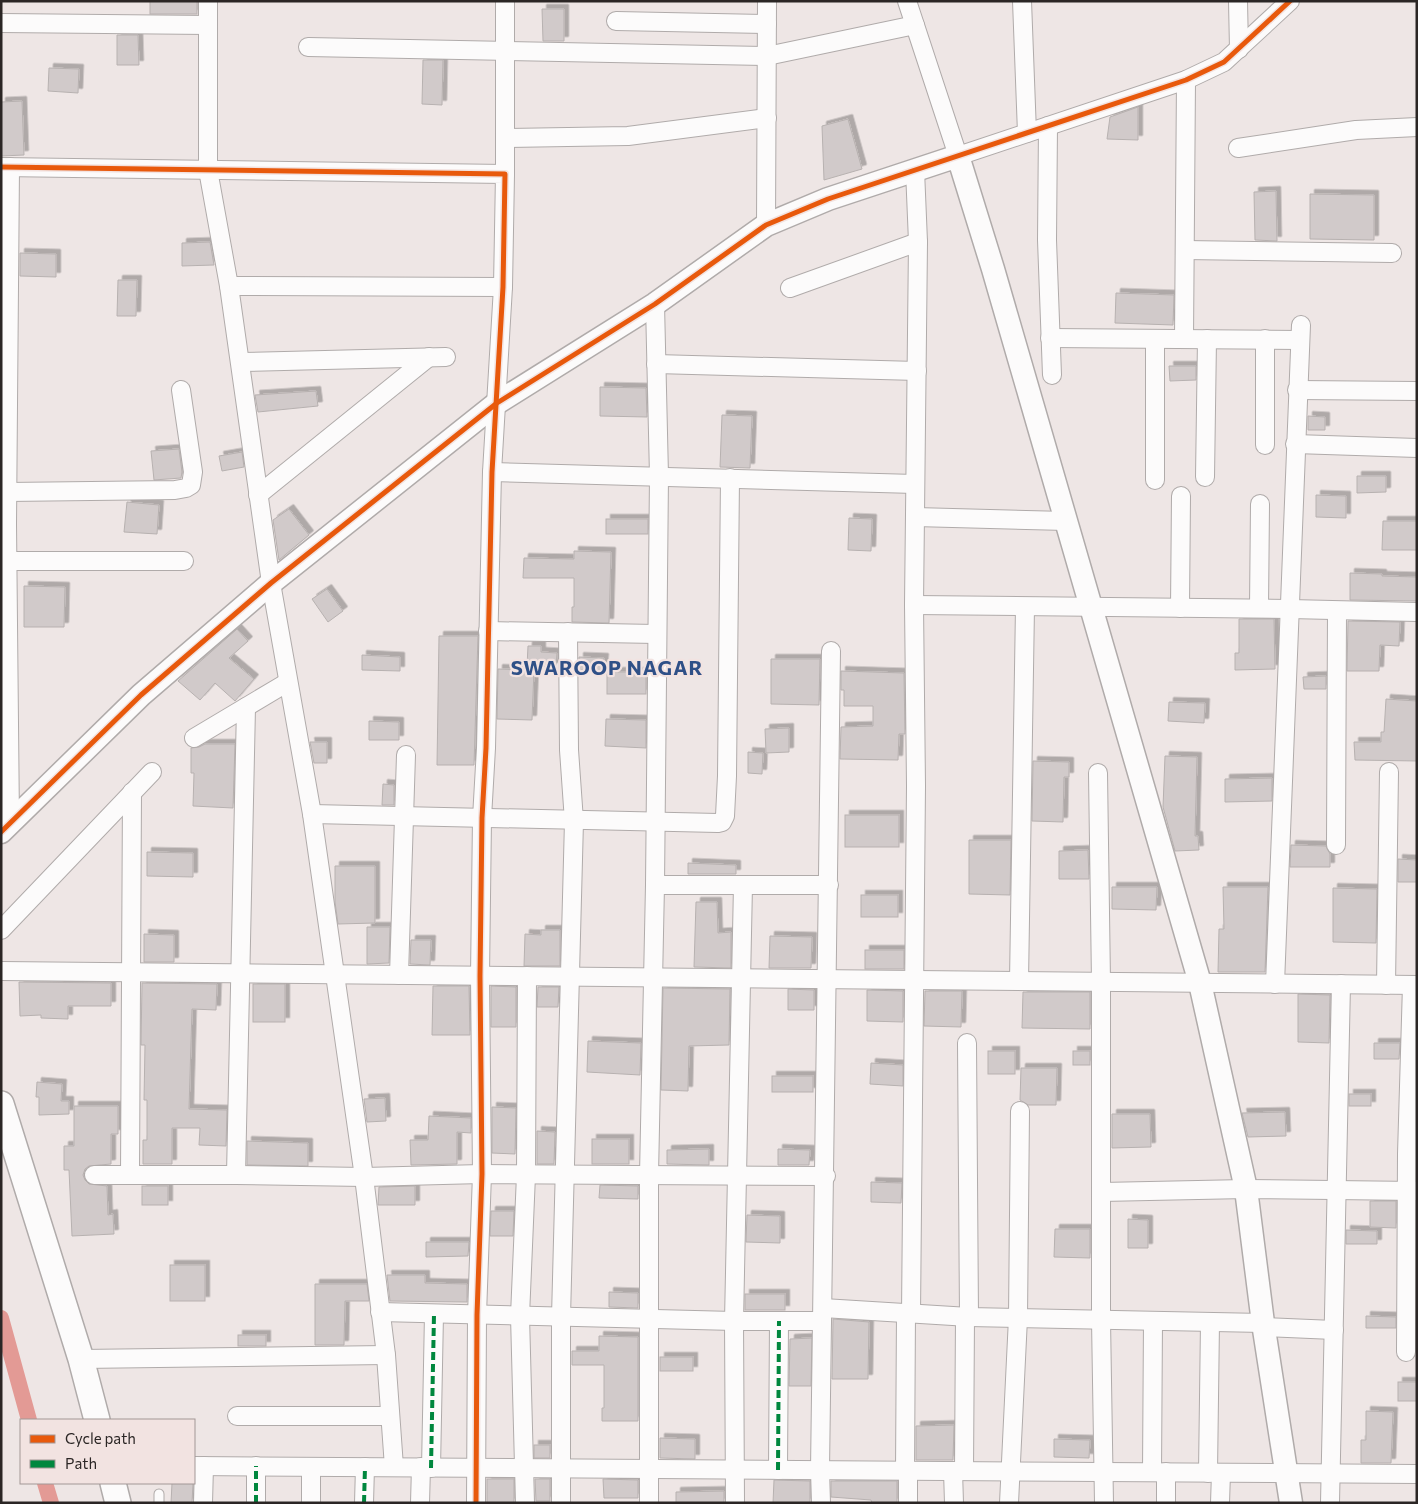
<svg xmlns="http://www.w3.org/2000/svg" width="1418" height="1504" font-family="Commissioner,sans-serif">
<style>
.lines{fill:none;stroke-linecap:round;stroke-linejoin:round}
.canal{stroke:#e39a95;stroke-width:16}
.building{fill:#d1caca;stroke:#b7b1b0;filter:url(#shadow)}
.service-casing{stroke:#b0abaa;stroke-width:11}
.minor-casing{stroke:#b0abaa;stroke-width:20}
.tertiary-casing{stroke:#b0abaa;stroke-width:25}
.secondary-casing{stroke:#b0abaa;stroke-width:28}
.service{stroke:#fcfbfb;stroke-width:9}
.minor{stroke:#fcfbfb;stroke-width:18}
.tertiary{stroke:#fcfbfb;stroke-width:22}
.secondary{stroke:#fcfbfb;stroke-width:25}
.quiet{stroke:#00873e;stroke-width:4;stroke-dasharray:8 4;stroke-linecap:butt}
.cycleway-casing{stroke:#f2e3e1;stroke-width:8}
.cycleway{stroke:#e8590c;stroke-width:5}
.labels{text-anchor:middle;stroke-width:4.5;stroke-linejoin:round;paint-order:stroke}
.district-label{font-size:20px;font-weight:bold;letter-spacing:1px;fill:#2f5087;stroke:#f2e3e1}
</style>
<defs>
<filter id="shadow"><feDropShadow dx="4.5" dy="-4.5" stdDeviation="0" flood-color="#0004"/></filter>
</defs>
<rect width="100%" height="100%" fill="#eee6e5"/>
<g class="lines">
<g class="canal">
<polyline points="1,1318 29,1420"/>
<polyline points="45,1483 51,1503"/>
</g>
</g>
<g class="building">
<rect x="150" y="1" width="47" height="13"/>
<polygon points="542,9 564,9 564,41 543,41"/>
<polygon points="117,35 138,35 139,65 117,65"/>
<polygon points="423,60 443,60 442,105 422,104"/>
<polygon points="49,68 79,69 78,93 48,91"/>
<polygon points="22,101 24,155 1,156 1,102"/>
<polygon points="1138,107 1138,140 1107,139 1110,117"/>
<polygon points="848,119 862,169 824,180 822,126"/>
<polygon points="1276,191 1277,241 1255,240 1254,192"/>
<polygon points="1310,194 1374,195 1374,240 1310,239"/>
<polygon points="210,242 214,265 182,266 182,243"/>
<polygon points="20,253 56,254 56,277 20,276"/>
<polygon points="118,280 137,280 136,316 117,316"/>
<polygon points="1116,293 1174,295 1173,325 1115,323"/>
<polygon points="1169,366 1196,366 1196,380 1170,381"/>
<polygon points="600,387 646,388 647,417 600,416"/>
<polygon points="316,391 318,406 258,412 255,395"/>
<polygon points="722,415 752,416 750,468 720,467"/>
<polygon points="1308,416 1325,417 1325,430 1308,430"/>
<polygon points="179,449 182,472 181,478 154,480 151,451"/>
<polygon points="242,452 244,467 222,471 219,456"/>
<polygon points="1357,476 1386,476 1386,492 1357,493"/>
<polygon points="1316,495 1346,496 1346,518 1316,517"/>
<polygon points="127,502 159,505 157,534 124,532"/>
<polygon points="289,509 309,535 279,560 273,520"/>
<polygon points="849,518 872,519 871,551 848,550"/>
<rect x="606" y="519" width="42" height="15"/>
<polygon points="1383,521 1417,521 1417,550 1382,550"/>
<polygon points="574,551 611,552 609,623 572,622 572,607 574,607 574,578 523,578 524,558 574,559"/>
<polygon points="1350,573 1382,574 1382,576 1417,577 1417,601 1350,600"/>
<polygon points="24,586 65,587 64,627 24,627"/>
<polygon points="327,589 343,611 328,622 312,599"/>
<polygon points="1239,619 1274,619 1275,669 1235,670 1235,653 1239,653"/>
<polygon points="1348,621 1400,622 1399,646 1380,645 1379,671 1347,671"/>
<polygon points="237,629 248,641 229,658 254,679 235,701 215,683 200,700 178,681"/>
<polygon points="439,636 478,636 474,765 437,765"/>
<polygon points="528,646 541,646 541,652 557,653 556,667 527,666"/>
<polygon points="362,655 400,657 400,671 362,670"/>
<polygon points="579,657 604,658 603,671 579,670"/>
<polygon points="771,659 820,659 819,705 771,704"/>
<polygon points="498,669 534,670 532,720 497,719"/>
<polygon points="841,671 904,673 905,734 899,734 898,760 840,759 841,727 873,726 873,706 844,706 844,690 841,690"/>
<rect x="607" y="672" width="39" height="22"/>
<polygon points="1326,676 1326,689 1304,689 1303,677"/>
<polygon points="1386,699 1417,701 1417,761 1355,760 1354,742 1381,742 1381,732 1384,732"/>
<polygon points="1169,702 1205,703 1204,723 1168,721"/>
<polygon points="606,719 646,720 646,748 605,746"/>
<polygon points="369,721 399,722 399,740 369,740"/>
<polygon points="789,728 789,752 766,753 765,729"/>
<polygon points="310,742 327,742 327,763 314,763"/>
<polygon points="205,744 235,744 233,808 193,806 194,773 191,773 191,748 199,747"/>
<polygon points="748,752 763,753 762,774 748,773"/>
<polygon points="1165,756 1197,757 1195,836 1198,836 1199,850 1175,851 1163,807"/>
<polygon points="1033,761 1069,762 1069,777 1064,777 1063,822 1032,821"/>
<polygon points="1272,778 1272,801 1225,802 1225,779"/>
<polygon points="383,784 394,785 394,805 382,805"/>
<rect x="845" y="815" width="54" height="32"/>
<polygon points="969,840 1011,840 1010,895 969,894"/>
<polygon points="1291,845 1326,846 1330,854 1330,867 1290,867"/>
<polygon points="1088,850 1089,879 1059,879 1059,851"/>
<polygon points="147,852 193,853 193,877 147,876"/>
<polygon points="1398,859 1417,860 1417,882 1398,882"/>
<polygon points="688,863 736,865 736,874 688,874"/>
<polygon points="335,866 375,866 375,923 338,924 335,902"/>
<polygon points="1112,887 1157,887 1156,910 1112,909"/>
<polygon points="1223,887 1268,887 1265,972 1218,972 1219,929 1224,929"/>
<polygon points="1333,888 1377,889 1376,943 1333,942"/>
<rect x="861" y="895" width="37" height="22"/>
<polygon points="696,902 717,902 718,933 731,932 731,968 694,967"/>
<polygon points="367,927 390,927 389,963 367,964"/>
<polygon points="541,930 560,930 560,966 524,966 525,934 541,935"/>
<polygon points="144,934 174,935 174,962 144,962"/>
<polygon points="770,936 812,937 811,968 769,968"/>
<polygon points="411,940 431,940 430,965 410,964"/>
<rect x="865" y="950" width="39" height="19"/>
<polygon points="19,982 111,983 111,1006 68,1006 68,1019 41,1018 41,1015 20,1016"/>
<polygon points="142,983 217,984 216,1010 192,1009 189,1109 227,1110 226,1146 199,1145 200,1128 172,1128 172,1164 143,1164 143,1140 147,1140 147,1100 144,1100 145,1045 141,1045"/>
<rect x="253" y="984" width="32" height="38"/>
<polygon points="433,986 469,986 470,1035 432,1035"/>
<polygon points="491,986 516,987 516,1027 491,1027"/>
<polygon points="538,987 559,987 558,1007 537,1007"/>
<polygon points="663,988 730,989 729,1045 689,1046 688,1091 661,1090"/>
<polygon points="788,989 814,990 814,1010 788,1010"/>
<polygon points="867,990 903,991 903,1022 867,1021"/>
<polygon points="925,991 962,991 961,1027 924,1026"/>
<polygon points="1023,992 1090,992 1090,1029 1022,1028"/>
<polygon points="1298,994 1330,995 1329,1043 1298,1042"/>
<polygon points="588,1041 641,1043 640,1075 587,1072"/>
<polygon points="1374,1043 1400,1043 1399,1059 1374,1059"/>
<rect x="988" y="1051" width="27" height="23"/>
<rect x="1073" y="1051" width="17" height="14"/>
<polygon points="871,1063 903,1065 903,1086 870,1084"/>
<polygon points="1021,1068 1057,1068 1056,1105 1028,1105 1020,1100"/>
<rect x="772" y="1076" width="41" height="16"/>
<polygon points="37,1082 62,1084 61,1101 69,1101 69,1114 39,1115 39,1097 36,1097"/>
<rect x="1349" y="1094" width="22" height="12"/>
<polygon points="385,1098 386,1121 367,1122 364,1099"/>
<polygon points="74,1106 118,1106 118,1134 111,1134 111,1164 89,1166 85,1169 83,1175 85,1180 89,1184 107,1186 108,1215 113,1214 114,1234 72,1236 69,1170 64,1170 64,1146 74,1146"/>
<polygon points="492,1107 516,1108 515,1154 492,1153"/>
<polygon points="1285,1112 1286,1136 1248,1137 1242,1113"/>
<polygon points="1112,1114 1150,1114 1151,1147 1112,1148"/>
<polygon points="429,1116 471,1118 471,1133 457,1132 457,1164 411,1165 410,1140 428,1140"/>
<polygon points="537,1131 555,1132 554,1164 537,1164"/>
<rect x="592" y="1139" width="37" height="25"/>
<polygon points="247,1141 308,1143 308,1166 247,1165"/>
<polygon points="709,1149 709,1165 667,1164 667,1150"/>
<polygon points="778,1149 810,1150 809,1165 778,1165"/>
<polygon points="871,1182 902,1183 901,1203 871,1202"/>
<polygon points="600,1185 638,1186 638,1199 599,1198"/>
<rect x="142" y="1186" width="26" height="19"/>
<polygon points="415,1186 415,1205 378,1205 379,1187"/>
<polygon points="1370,1201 1396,1201 1396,1228 1370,1227"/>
<polygon points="491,1211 514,1211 513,1236 490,1236"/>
<polygon points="747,1215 780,1216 780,1243 746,1242"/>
<polygon points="1128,1219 1148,1220 1148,1248 1128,1248"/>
<polygon points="1055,1229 1090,1229 1090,1258 1054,1257"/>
<polygon points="1346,1230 1377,1231 1377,1244 1346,1244"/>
<polygon points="426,1242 469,1242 468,1256 426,1257"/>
<rect x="170" y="1265" width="35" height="36"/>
<polygon points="387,1275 425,1275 425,1283 467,1284 467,1302 390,1301"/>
<polygon points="315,1284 367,1284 369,1301 345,1301 344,1345 315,1345"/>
<polygon points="609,1292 638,1293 638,1308 609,1307"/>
<rect x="745" y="1294" width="40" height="16"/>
<polygon points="1366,1316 1396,1317 1396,1328 1366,1328"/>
<polygon points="833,1319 869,1322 868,1379 832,1379"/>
<rect x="238" y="1335" width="28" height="11"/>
<polygon points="599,1336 638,1337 638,1421 602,1421 602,1408 604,1408 604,1365 572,1365 572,1351 599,1351"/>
<polygon points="812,1338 811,1386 789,1386 790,1339"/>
<rect x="660" y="1357" width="33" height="14"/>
<rect x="1398" y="1382" width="19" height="19"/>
<polygon points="1366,1411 1393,1412 1391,1463 1361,1463 1361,1440 1366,1440"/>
<polygon points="954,1425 953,1460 916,1460 916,1426"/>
<polygon points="660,1438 695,1439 695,1459 660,1458"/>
<polygon points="1054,1439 1090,1440 1089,1458 1054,1457"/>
<rect x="534" y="1445" width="16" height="13"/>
<rect x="487" y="1479" width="27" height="24"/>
<polygon points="535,1479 550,1479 550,1501 536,1501"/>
<polygon points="603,1479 638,1480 638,1498 604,1498"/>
<polygon points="774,1480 810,1481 810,1503 773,1503"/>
<polygon points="831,1481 897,1481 897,1503 872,1503 871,1500 831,1497"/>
<polygon points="172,1483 193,1483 192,1503 171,1503"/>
<polygon points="724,1491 724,1503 676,1503 676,1492"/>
</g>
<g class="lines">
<defs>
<polyline id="service" points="159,1503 159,1494"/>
<g id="minor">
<polyline points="208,1 208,170 229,286 271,583 312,814 364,1177 386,1355 394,1467"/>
<polyline points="505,1 505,174"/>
<polyline points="907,1 958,156 1186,80 1224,62 1290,1"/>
<polyline points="1022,1 1027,133"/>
<polyline points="1238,1 1239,49"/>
<polyline points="616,21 767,24"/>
<polyline points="1,23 208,25"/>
<polyline points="308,47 767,56 915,25"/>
<polyline points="1048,126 1047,240 1052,375"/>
<polyline points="505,138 628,136 767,118"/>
<polyline points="1238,148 1356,130 1417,127"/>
<polyline points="1,167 505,174 503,287 492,472 486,748 482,818 480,976 482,1174 477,1315 476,1503"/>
<polyline points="10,167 7,524 10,823"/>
<polyline points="766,225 767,1"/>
<polyline points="1185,250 1392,253"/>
<polyline points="229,286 503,287"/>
<polyline points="790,288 918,242"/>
<polyline points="1050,338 1300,340"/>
<polyline points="1155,339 1155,480"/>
<polyline points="1184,339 1186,80"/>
<polyline points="1265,339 1265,445"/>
<polyline points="241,362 446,357"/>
<polyline points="656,364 917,371"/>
<polyline points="1297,390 1417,391"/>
<polyline points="1295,444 1417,448"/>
<polyline points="492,472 915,484"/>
<polyline points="1205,477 1207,339"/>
<polyline points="7,492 175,490 186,488 191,485 193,472 181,390"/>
<polyline points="258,495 429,357"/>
<polyline points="915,517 1066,521"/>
<polyline points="7,561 184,561"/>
<polyline points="914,605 1290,609 1417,612"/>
<polyline points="1180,608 1181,496"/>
<polyline points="1259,608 1260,504"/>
<polyline points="488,631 656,634"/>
<polyline points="194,738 288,682"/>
<polyline points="1098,773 1101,982 1101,1320 1104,1503"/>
<polyline points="312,814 718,823 722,822 725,816 727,776 730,478"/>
<polyline points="1336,845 1337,611"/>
<polyline points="655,885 829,885"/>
<polyline points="1,930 152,772"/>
<polyline points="1,971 1417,985"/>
<polyline points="399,975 406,755"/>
<polyline points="1019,981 1025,607"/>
<polyline points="1275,984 1301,325"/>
<polyline points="1386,985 1389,772"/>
<polyline points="967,1043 969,1317"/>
<polyline points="94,1175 236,1175 364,1177 482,1174 826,1176"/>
<polyline points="130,1175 132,792"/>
<polyline points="236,1175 246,707"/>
<polyline points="1101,1192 1246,1189 1417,1191"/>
<polyline points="823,1308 969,1317 1263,1323"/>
<polyline points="380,1312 734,1321 822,1321"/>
<polyline points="911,1314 916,786 914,605 918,242 915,170"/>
<polyline points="1263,1327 1334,1330"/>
<polyline points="1406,1352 1407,1154 1412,985"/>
<polyline points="81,1359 386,1355"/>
<polyline points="237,1416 390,1416"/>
<polyline points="194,1466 1417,1474"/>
<polyline points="311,1467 311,1503"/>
<polyline points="431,1468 434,1314"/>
<polyline points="778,1470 779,1321"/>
<polyline points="905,1471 906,1313"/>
<polyline points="953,1471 954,1503"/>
<polyline points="964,1471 965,1317"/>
<polyline points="1152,1472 1153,1321"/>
<polyline points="1208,1473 1210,1322"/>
<polyline points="203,1503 204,1466"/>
<polyline points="256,1503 256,1466"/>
<polyline points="364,1503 365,1467"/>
<polyline points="420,1503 421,1467"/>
<polyline points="525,1503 520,1316 526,1175 527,976"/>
<polyline points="561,1503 561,1317 574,821 569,750 568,632"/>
<polyline points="649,1503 649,1175 655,885 659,476 655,304"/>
<polyline points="735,1503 734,1321 743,885"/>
<path d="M821,1503L820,1470C825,1197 828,924 831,651"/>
<polyline points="908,1503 908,1471"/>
<polyline points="1009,1503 1018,1318 1020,1111"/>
<polyline points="1166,1503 1166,1472"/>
<polyline points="1220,1503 1221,1473"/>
<polyline points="1330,1503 1341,984"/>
</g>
<polyline id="tertiary" points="1,832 141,695 271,583 497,403 655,304 766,225 828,199 958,156 993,269 1200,983 1246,1189 1263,1323 1291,1503"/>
<g id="secondary">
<polyline points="1,1104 81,1359 97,1420"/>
<polyline points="113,1483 118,1503"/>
</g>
</defs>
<use href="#service" class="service-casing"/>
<use href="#minor" class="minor-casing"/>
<use href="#tertiary" class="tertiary-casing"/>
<use href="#secondary" class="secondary-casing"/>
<use href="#service" class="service"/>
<use href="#minor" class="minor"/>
<use href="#tertiary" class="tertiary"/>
<use href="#secondary" class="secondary"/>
<g class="quiet">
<polyline points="431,1468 434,1314"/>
<polyline points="778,1470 779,1321"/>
<polyline points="256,1503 256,1466"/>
<polyline points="364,1503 365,1467"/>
</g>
<defs>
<g id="cycleway">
<polyline points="1,167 505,174 503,287 492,472 486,748 482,818 480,976 482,1174 477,1315 476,1503"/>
<polyline points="1,832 141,695 271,583 497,403 655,304 766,225 828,199 1186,80 1224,62 1290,1"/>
</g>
</defs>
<use href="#cycleway" class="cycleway-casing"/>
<use href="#cycleway" class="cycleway"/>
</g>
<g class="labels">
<g class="district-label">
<text x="607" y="675">SWAROOP NAGAR</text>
</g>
</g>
<rect width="1418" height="1504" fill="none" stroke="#2b2625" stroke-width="5"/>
<rect x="20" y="1419" width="175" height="65" fill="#f2e3e1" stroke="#a29796"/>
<rect x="30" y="1435" width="25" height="8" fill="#e8590c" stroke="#a29796"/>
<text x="65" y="1444" font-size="15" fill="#2b2625">Cycle path</text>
<rect x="30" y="1460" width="25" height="8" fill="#00873e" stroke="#a29796"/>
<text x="65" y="1469" font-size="15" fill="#2b2625">Path</text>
</svg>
